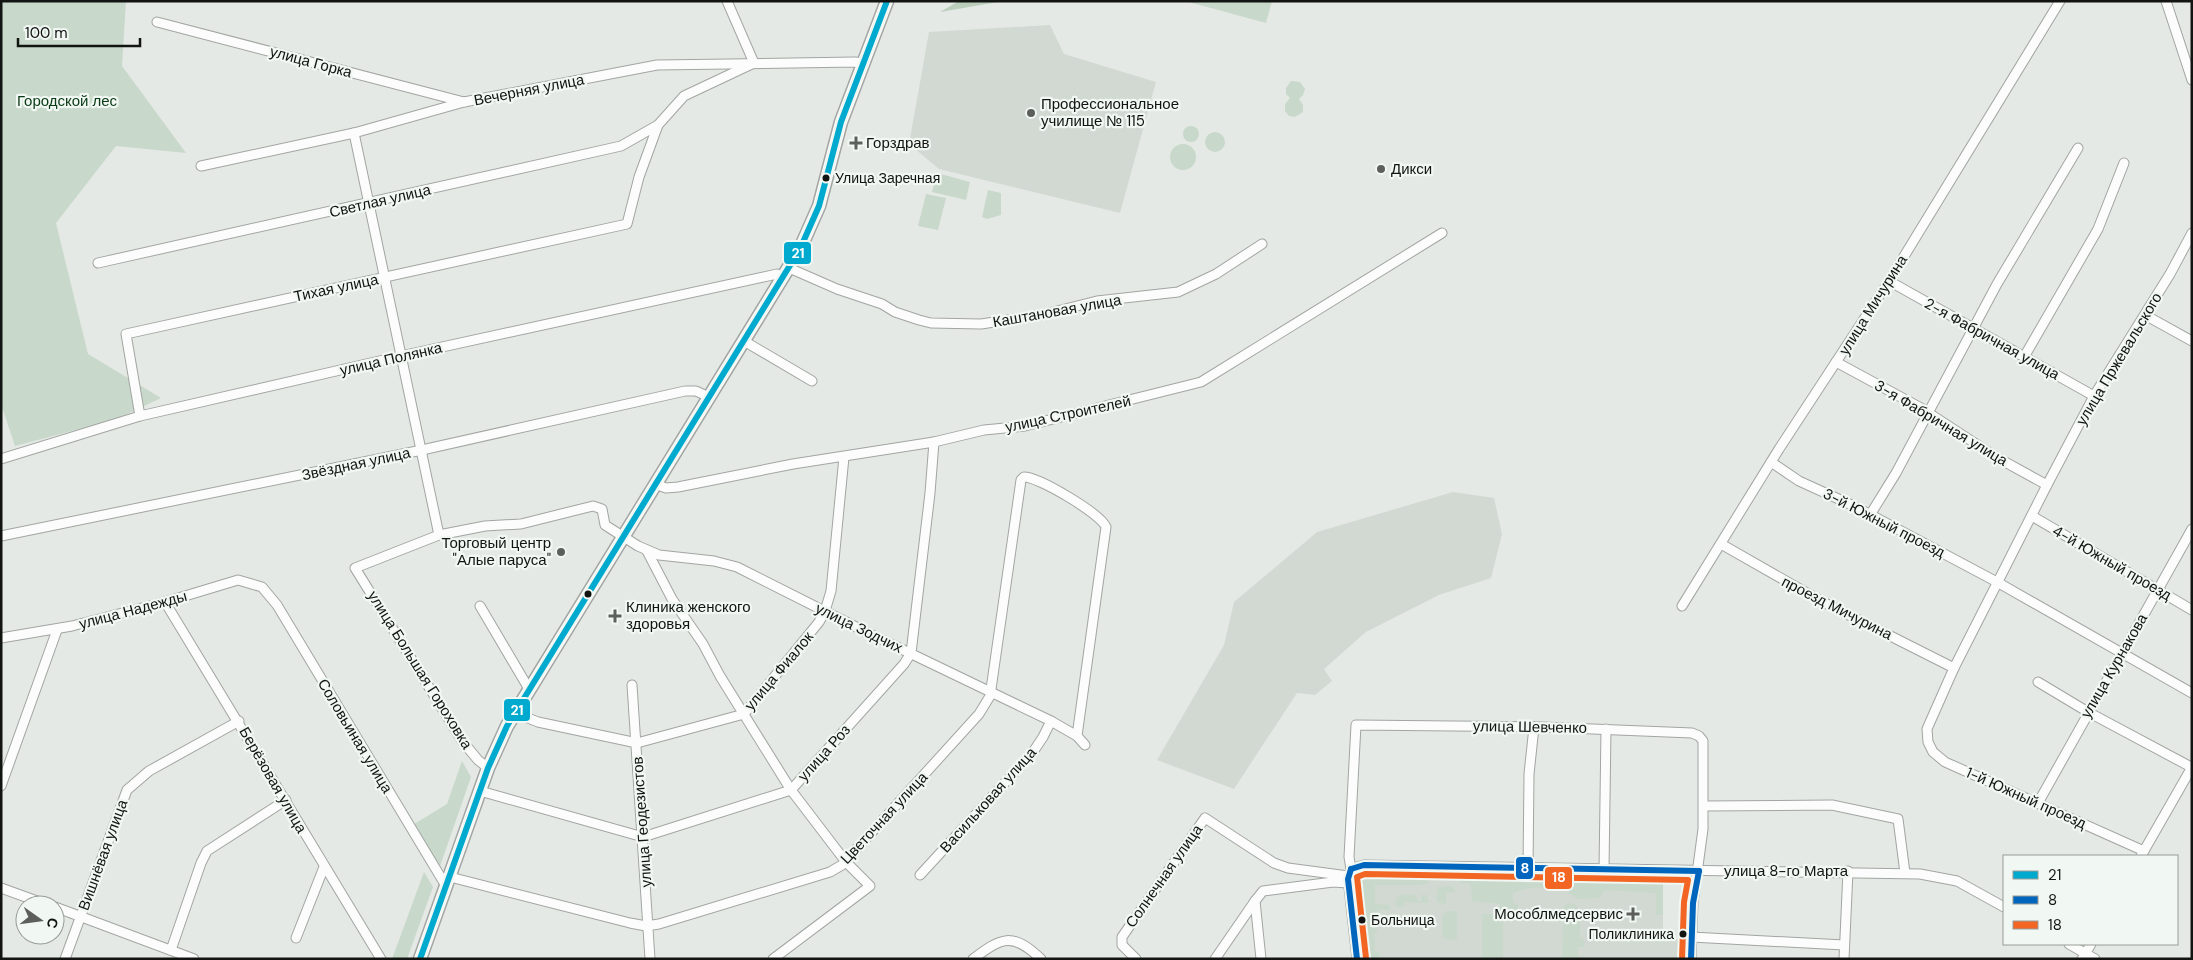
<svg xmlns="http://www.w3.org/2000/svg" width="2193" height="960" font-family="'DM Sans',sans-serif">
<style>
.built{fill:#d2d9d2}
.green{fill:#c8d8ca}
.forest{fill:#bbcebc}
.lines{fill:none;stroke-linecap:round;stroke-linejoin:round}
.street-casing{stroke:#a2a5a2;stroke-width:11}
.secondary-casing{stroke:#a2a5a2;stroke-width:15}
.street{stroke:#fbfcfb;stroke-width:9}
.secondary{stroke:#fbfcfb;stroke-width:12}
.bus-1-casing{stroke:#f1f7f2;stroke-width:10}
.bus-2-casing{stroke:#f1f7f2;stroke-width:10}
.bus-3-casing{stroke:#f1f7f2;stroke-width:10}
.bus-1{stroke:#00a9ce;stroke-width:6}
.bus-2{stroke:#0065bd;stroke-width:6}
.bus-3{stroke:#f26522;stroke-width:6}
.poi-dot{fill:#5c5f5c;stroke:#f1f7f2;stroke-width:2}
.bus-dot{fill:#121412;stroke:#f1f7f2;stroke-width:2}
.labels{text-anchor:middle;stroke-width:4.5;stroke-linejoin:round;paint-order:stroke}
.bus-label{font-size:14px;fill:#121412;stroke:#f1f7f2;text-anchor:start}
.street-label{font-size:15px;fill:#121412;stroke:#f1f7f2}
.park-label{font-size:15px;fill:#093b14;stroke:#f1f7f2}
.poi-label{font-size:15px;fill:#121412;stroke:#f1f7f2;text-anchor:start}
.line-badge{stroke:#f1f7f2;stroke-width:2}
.badge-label{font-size:14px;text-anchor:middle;font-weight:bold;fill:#fff}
</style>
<rect width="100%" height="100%" fill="#e5e9e5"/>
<g class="built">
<polygon points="1050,25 1064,54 1156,82 1120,213 939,169 909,144 929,32"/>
<polygon points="1453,492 1494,498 1502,534 1491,578 1439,595 1366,632 1324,669 1332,681 1315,695 1297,693 1234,789 1157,760 1224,645 1234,602 1317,532"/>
<polygon points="1362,876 1663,881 1663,938 1682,939 1682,959 1372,959"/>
</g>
<g class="green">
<polygon points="1,1 126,1 122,66 186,153 116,146 56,223 88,354 161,398 117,419 15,446 1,404"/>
<polygon points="1185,1 1272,1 1266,23"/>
<polygon points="1291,81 1300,82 1305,89 1303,95 1299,99 1303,105 1303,112 1295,117 1289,116 1285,111 1285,104 1290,98 1286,94 1286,88"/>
<circle cx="1191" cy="134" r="8"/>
<circle cx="1215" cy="142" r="10"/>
<circle cx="1183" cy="157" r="13"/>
<polygon points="937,173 970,182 966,200 932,192"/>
<polygon points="988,190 1001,193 1001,215 987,219 982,217"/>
<polygon points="926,194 946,198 938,230 918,226"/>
<polygon points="462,761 471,777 438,872 411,826 447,804"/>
<polygon points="1368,871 1425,871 1429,877 1428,883 1423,885 1375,885 1375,904 1390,905 1390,910 1378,910 1377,932 1374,933 1375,951 1379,953 1380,959 1366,959 1357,881 1360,873"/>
<polygon points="424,872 433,887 407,959 392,959"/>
<polygon points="1438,872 1560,874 1561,881 1557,887 1528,888 1513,893 1513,902 1518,905 1518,913 1503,914 1503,959 1482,959 1482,914 1500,914 1500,904 1472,901 1471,884 1462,883 1459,880 1438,879 1436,877"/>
<polygon points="1567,879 1663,881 1663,915 1656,915 1656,893 1605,890 1600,898 1579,899 1569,893"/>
<polygon points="1450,886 1454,888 1455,892 1446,893 1446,904 1437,902 1437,888"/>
<polygon points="1402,894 1415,895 1419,901 1421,901 1421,895 1427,895 1428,903 1405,902 1404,907 1396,907 1396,899"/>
<polygon points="1568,903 1575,904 1580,911 1580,937 1585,941 1584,947 1578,947 1578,957 1591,959 1562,959 1564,907"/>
<polygon points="1446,911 1457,911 1457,940 1443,939 1442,916"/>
</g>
<polygon class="forest" points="959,1 1004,1 940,12"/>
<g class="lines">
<defs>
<g id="street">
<polyline points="2166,1 2192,80"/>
<polyline points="157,22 464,102"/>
<polyline points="354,133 439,535"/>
<polyline points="201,166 354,133 464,102 657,65 855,62 863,63"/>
<polyline points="98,263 621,146 658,125"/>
<polyline points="789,268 837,289 882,304 895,312 919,320 931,323 981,324 1041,315 1097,301 1178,292 1216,274 1262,244"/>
<polyline points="1889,281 2094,396"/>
<polyline points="2145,315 2192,341"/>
<polyline points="744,341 812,381"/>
<polyline points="2024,357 2098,229 2124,163"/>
<polyline points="1836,362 1921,408 1996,457 2047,485"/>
<polyline points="140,416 126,334 627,224 639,177 658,125 684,96 754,63 727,1"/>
<polyline points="1,459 140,416 401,356 777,274 785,276"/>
<polyline points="1771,462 1799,481 1854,506 1997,582 2192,693"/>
<polyline points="655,484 666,488 678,487 793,464 934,442 984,430 1025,426 1201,382 1442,233"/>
<polyline points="1870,515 1896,473 1997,284 2078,148"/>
<polyline points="2032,516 2192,610"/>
<polyline points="1,536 422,450 685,391 696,391 709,397"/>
<polyline points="1721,544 1821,601 1954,668"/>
<polyline points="647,551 672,599 703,644 720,676 791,790 846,862 870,886 773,959"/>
<polyline points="165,602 381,959"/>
<polyline points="480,606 529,689"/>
<polyline points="1682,606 1779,449 1889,281 2060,1"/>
<polyline points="1,638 72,626 165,602 238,580 262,587 277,605 446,886"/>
<polyline points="2038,682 2088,712 2191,767"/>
<polyline points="632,685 650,959"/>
<polyline points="515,713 538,722 637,743 744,714 819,622 825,611 831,591 844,457"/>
<polyline points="488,768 478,760 463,742 355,568 439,535 485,526 521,524 593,506 602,509 605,525 638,546 659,555 714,561 737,567 868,633 1051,721 1077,736 1085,745"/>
<polyline points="1,786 57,630"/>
<polyline points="480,791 643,837 791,790 904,664 911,653 930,493 934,442"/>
<polyline points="2038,803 2192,529"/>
<polyline points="1704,806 1832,805 1898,819 1905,873"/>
<polyline points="2144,851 1945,762 1933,752 1928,742 1927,729 1954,668 2047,485 2094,396 2170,274 2192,233"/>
<polyline points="2141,856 2192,767"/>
<polyline points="1528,868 1529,774 1534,727"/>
<polyline points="1351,869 1349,857 1356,725 1543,727 1692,733 1699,736 1703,741 1703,829 1693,903 1691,959"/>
<polyline points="1351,869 1364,865 1920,874 1957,881 2004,907"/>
<polyline points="1604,870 1606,729"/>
<polyline points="920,875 1033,752 1043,737 1051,721"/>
<path d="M450,877L630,923L646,926L659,924L830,872L842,865L979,714L990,696L1021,480L1024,477C1039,477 1101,514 1106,527L1077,736"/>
<polyline points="1348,878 1357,959"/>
<polyline points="1,888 48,905"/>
<polyline points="55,907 194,959"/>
<polyline points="1691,937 1844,945"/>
<polyline points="296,938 324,867"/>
<polyline points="2069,944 2095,959"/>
<polyline points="171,950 201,863 207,851 286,800"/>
<polyline points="65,959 127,790 149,771 239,721"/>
<path d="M973,959C1001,938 1012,931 1041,959"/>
<polyline points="1136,959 1122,945 1122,937 1205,818 1274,863 1288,868 1348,876"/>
<polyline points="1215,959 1255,901"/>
<polyline points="1261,959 1255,901 1263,891 1333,882 1348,883"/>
<polyline points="1844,959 1848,871"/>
<polyline points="2082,959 2091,944"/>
</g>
<polyline id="secondary" points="420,959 488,768 507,726 800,249 819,206 841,122 887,1"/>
</defs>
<use href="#street" class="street-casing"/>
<use href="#secondary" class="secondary-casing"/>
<use href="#street" class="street"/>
<use href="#secondary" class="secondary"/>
<defs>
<polyline id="bus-1" points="420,959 488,768 507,726 800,249 819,206 841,122 887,1"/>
<g id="bus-2">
<polyline points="1351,869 1364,865 1699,871"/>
<polyline points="1351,869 1348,879 1357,959"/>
<polyline points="1691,959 1693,903 1699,871"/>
</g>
<polyline id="bus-3" points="1366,958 1357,877 1365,874 1688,880 1684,902 1682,959"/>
</defs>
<use href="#bus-1" class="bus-1-casing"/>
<use href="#bus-2" class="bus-2-casing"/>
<use href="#bus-3" class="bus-3-casing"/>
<use href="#bus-1" class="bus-1"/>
<use href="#bus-2" class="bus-2"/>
<use href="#bus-3" class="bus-3"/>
</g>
<g class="poi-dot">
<circle cx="1031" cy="113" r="5"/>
<path d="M853.5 135.5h5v5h5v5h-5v5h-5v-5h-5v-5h5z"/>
<circle cx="1381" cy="169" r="5"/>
<circle cx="561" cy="552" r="5"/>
<path d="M612.5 608.5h5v5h5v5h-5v5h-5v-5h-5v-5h5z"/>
<path d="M1630.5 906.5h5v5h5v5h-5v5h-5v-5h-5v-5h5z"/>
</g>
<g class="bus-dot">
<circle cx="826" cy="178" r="4.5"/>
<circle cx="588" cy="594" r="4.5"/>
<circle cx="1362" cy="920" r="4.5"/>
<circle cx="1683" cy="934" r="4.5"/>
</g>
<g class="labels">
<g class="bus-label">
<text x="835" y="183">Улица Заречная</text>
<text x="1371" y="925">Больница</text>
<text x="1674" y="939" text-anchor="end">Поликлиника</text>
</g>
<g class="street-label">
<text transform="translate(311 62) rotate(15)" y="5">улица Горка</text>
<text transform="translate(529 90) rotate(-11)" y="5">Вечерняя улица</text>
<text transform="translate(380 201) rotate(-13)" y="5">Светлая улица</text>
<text transform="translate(336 288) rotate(-12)" y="5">Тихая улица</text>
<text transform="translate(1873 305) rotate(-58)" y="5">улица Мичурина</text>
<text transform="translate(1057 311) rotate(-10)" y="5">Каштановая улица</text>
<text transform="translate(1992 339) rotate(29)" y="5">2-я Фабричная улица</text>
<text transform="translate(391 359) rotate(-13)" y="5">улица Полянка</text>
<text transform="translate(2119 359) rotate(-59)" y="5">улица Пржевальского</text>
<text transform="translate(1068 414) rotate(-12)" y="5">улица Строителей</text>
<text transform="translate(1941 423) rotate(31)" y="5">3-я Фабричная улица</text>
<text transform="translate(356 464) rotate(-12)" y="5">Звёздная улица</text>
<text transform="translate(1884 523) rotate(27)" y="5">3-й Южный проезд</text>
<text transform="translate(2112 563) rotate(30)" y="5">4-й Южный проезд</text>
<text transform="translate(1837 608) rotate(27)" y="5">проезд Мичурина</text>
<text transform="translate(133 610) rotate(-15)" y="5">улица Надежды</text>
<text transform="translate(859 628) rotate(26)" y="5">улица Зодчих</text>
<text transform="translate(2114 666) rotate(-60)" y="5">улица Курнакова</text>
<text transform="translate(420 670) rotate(58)" y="5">улица Большая Гороховка</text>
<text transform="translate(779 671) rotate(-50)" y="5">улица Фиалок</text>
<text transform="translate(1530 727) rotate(1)" y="5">улица Шевченко</text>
<text transform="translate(355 736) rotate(59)" y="5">Соловьиная улица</text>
<text transform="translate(824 753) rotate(-48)" y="5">улица Роз</text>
<text transform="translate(273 780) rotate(60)" y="5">Берёзовая улица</text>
<text transform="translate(2026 798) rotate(24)" y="5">1-й Южный проезд</text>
<text transform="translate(988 800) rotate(-48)" y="5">Васильковая улица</text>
<text transform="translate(884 818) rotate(-47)" y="5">Цветочная улица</text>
<text transform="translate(642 822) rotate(-94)" y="5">улица Геодезистов</text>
<text transform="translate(103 855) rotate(-70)" y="5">Вишнёвая улица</text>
<text x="1786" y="876">улица 8-го Марта</text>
<text transform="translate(1164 876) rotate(-55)" y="5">Солнечная улица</text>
</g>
<g class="park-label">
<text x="67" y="106">Городской лес</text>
</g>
<g class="poi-label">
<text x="1041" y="109">Профессиональное<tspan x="1041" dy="17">училище № 115</tspan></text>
<text x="866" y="148">Горздрав</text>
<text x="1391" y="174">Дикси</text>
<text x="551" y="548" text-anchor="end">Торговый центр<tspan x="551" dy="17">"Алые паруса"</tspan></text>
<text x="626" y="612">Клиника женского<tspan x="626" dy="17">здоровья</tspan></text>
<text x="1623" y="919" text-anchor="end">Мособлмедсервис</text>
</g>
</g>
<g class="line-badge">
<rect x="783" y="241" width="29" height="24" rx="5" fill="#00a9ce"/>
<rect x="503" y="698" width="28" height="24" rx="5" fill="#00a9ce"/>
<rect x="1515" y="856" width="19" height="24" rx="5" fill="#0065bd"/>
<rect x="1544" y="866" width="29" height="24" rx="5" fill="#f26522"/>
</g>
<g class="badge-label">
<text x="798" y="258">21</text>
<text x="517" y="715">21</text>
<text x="1525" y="873">8</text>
<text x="1559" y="882">18</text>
</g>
<rect width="2193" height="960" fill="none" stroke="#121412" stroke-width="5"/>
<rect x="2003" y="855" width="175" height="90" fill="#f1f7f2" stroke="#989c98"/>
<rect x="2013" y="871" width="25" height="8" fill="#00a9ce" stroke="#989c98"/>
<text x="2048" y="880" font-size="15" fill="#121412">21</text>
<rect x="2013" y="896" width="25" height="8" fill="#0065bd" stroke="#989c98"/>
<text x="2048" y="905" font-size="15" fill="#121412">8</text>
<rect x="2013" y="921" width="25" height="8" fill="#f26522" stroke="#989c98"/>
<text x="2048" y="930" font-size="15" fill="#121412">18</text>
<g transform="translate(40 920) rotate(104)"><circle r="24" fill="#f1f7f2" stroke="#989c98"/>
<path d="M0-4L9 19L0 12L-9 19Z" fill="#5c5f5c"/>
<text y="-8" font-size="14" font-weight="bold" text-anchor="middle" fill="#121412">С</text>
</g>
<path d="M18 38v8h122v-8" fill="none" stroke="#121412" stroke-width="2.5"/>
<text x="25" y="38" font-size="15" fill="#121412" stroke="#f1f7f2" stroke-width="4" paint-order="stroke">100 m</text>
</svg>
